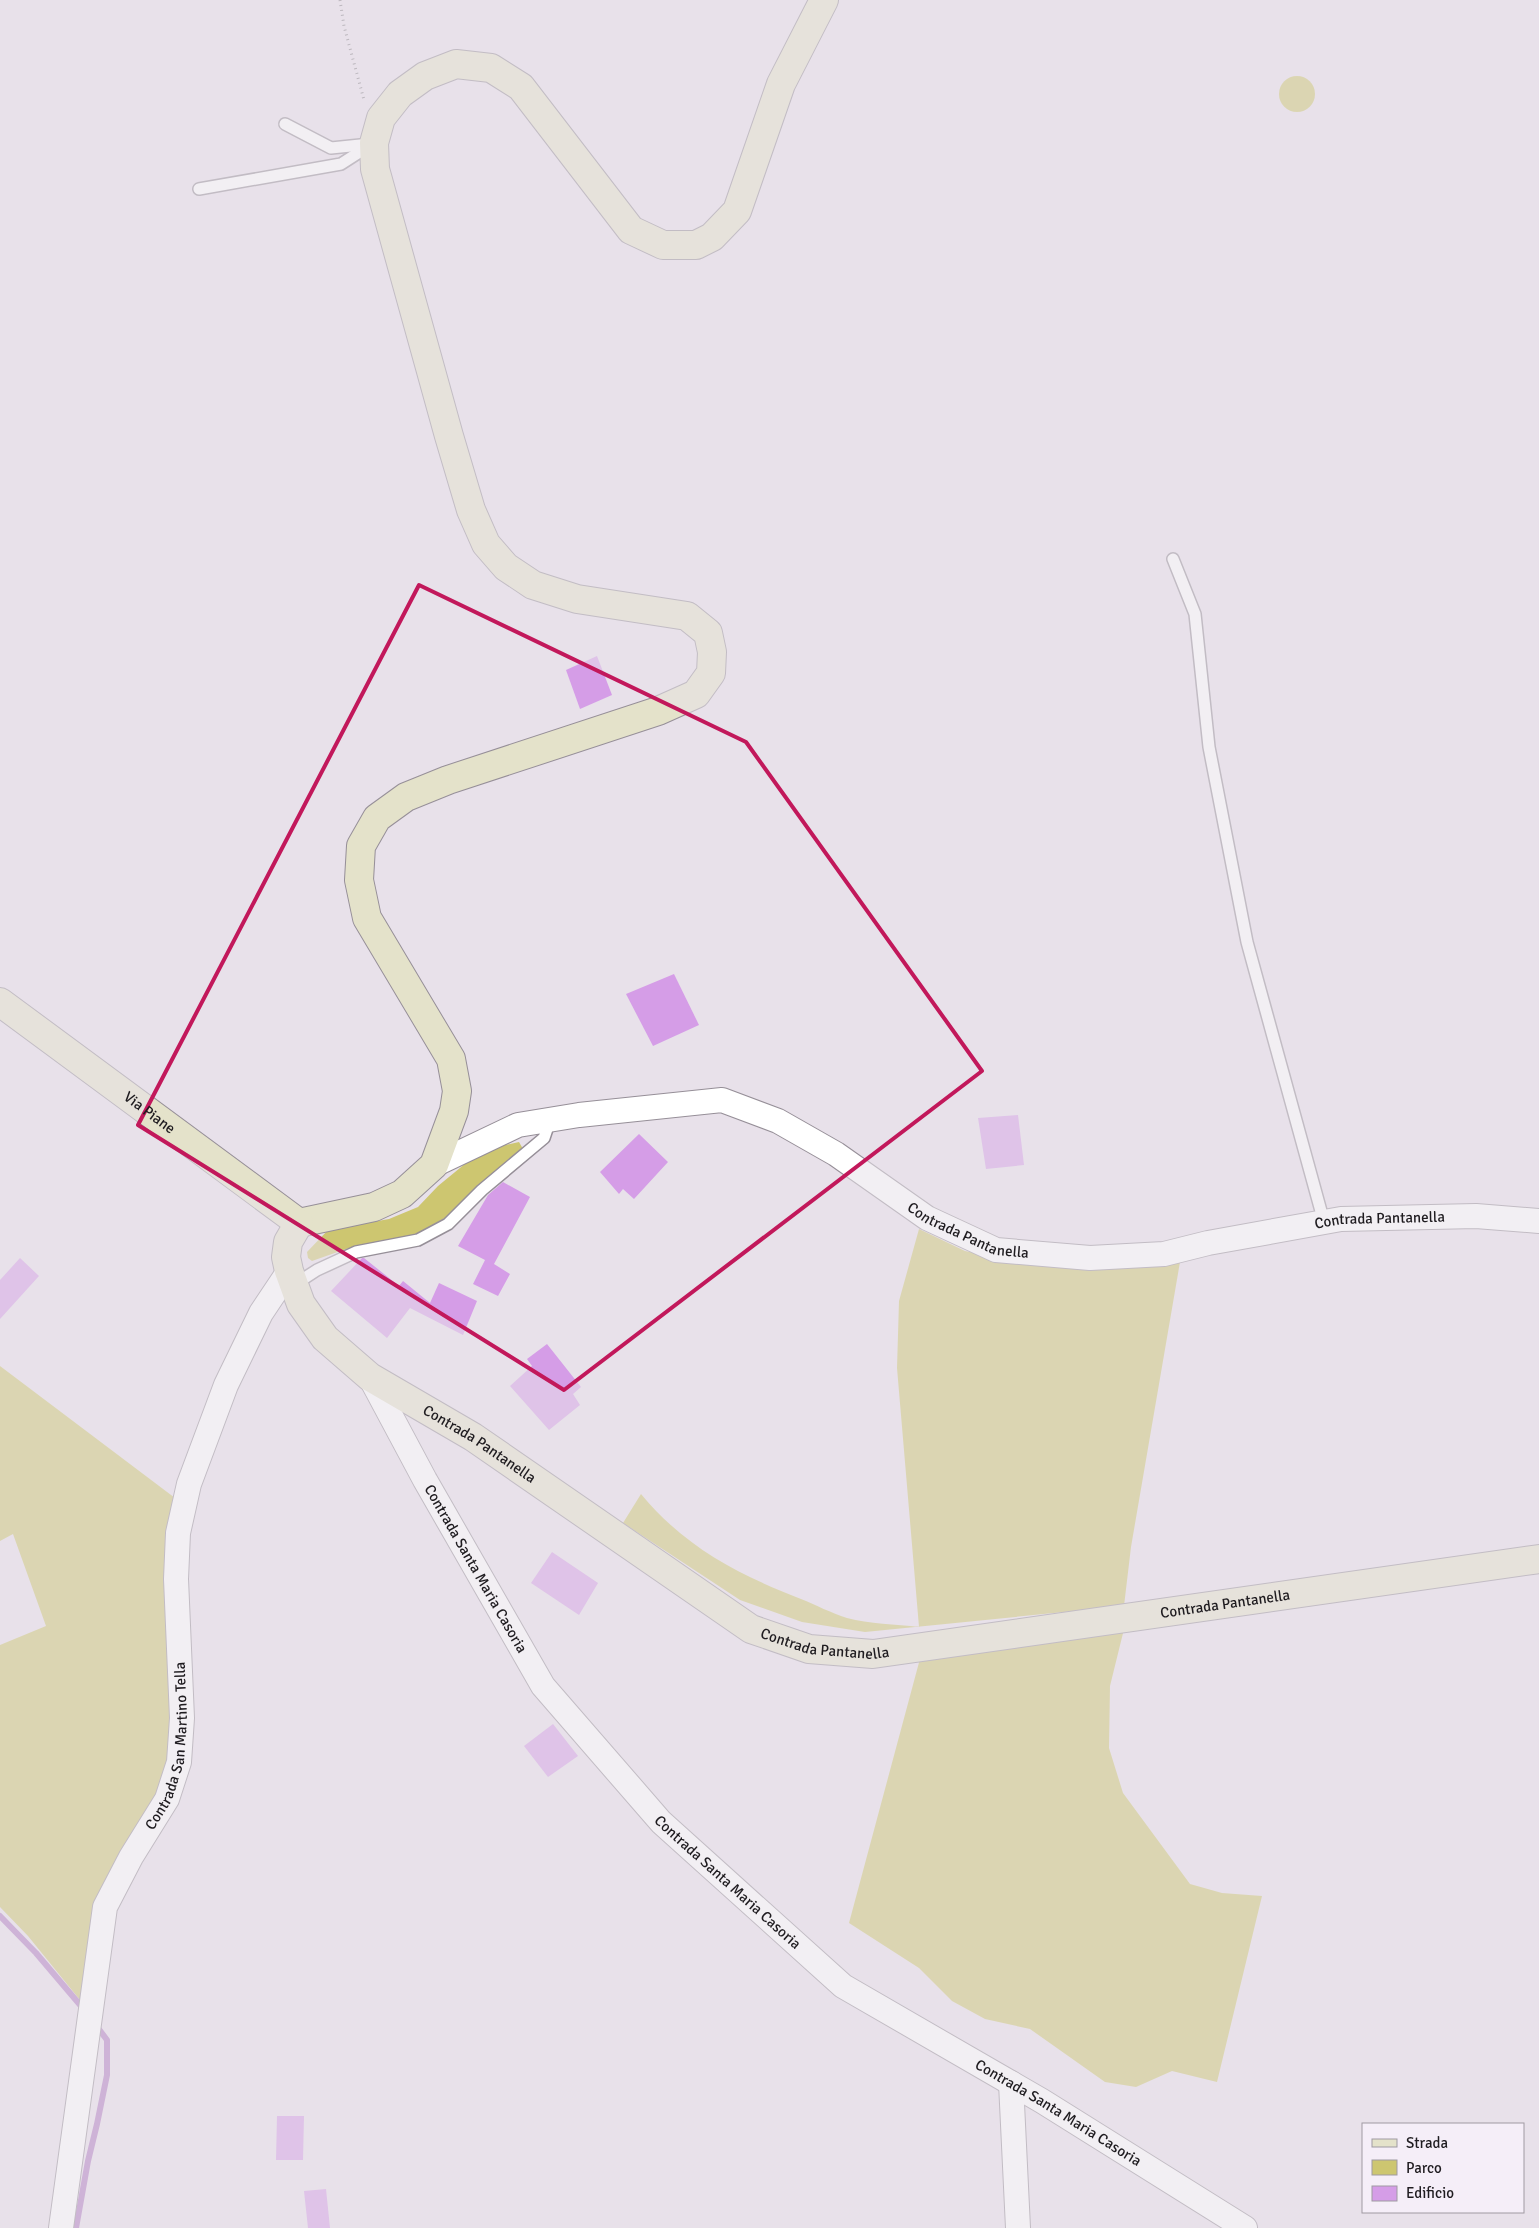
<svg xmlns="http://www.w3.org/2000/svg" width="1539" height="2228" font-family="Signika,sans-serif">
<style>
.green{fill:#cdc670}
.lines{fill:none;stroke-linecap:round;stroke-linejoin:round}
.stream{stroke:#b07ac1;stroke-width:6}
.building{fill:#d59de7}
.lane-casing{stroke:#968f98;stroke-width:14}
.street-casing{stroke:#968f98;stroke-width:26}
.secondary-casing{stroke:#968f98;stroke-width:30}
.path{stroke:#89848b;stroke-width:3;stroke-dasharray:1 4;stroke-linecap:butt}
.lane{stroke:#fff;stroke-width:11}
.street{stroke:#fff;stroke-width:24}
.secondary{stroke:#e4e2ca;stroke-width:28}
.marked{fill:none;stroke:#c2185b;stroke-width:4;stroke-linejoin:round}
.labels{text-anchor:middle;stroke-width:4;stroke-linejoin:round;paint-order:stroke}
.street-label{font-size:15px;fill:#1f1c20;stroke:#f5eef8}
</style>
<rect width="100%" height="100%" fill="#e8e1ea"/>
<g class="green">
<circle cx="1297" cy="94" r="18"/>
<polygon points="519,1142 523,1149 514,1161 490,1175 450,1215 417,1234 349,1248 312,1261 308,1258 307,1252 328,1230 389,1219 418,1207 438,1186 466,1163 501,1146"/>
<path d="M919,1229L965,1251L1025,1263L1119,1265L1180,1262L1131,1547L1124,1606L865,1632L802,1622L740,1600L623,1523L641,1494C685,1547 737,1574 801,1599C816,1605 831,1613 847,1618C869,1624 896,1624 919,1627L897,1368L899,1301Z"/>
<polygon points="0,1366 179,1501 170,1638 170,1758 161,1789 112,1868 97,1913 84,2005 28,1936 0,1907 0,1645 46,1626 13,1534 0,1541"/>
<polygon points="1125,1625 1110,1686 1109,1748 1123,1793 1190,1884 1222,1893 1262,1896 1217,2082 1172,2071 1136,2087 1105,2082 1030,2029 985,2019 952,2001 919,1968 849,1923 921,1655"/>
</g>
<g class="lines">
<g class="stream">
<polyline points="0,1916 36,1953 81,2006"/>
<polyline points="76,2228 88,2161 97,2124 107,2075 107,2040 98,2028"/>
</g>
</g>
<g class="building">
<polygon points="597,656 612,695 580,709 566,670"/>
<polygon points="674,974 699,1025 653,1046 626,994"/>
<polygon points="1018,1115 1024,1165 986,1169 978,1118"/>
<polygon points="639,1134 668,1162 634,1199 623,1189 619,1194 600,1172"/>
<polygon points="503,1182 530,1197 494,1264 510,1274 498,1296 473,1284 485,1260 458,1246 488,1195"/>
<polygon points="20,1258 39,1276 0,1319 0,1280"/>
<polygon points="362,1258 364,1258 399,1286 403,1281 430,1303 439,1283 477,1301 463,1335 410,1308 387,1338 331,1291"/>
<polygon points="547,1344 581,1387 573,1394 580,1405 549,1430 510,1386 532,1366 527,1359"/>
<polygon points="552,1552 598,1583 579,1615 531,1583"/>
<polygon points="553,1724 578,1756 548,1777 524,1746"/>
<polygon points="277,2116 304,2116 303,2160 276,2160"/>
<polygon points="326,2189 330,2228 308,2228 304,2191"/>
</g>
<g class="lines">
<defs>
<g id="lane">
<polyline points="285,124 331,148 370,144"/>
<polyline points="199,189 341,164 372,144"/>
<polyline points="1173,559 1195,614 1209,747 1247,942 1324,1222"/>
<polyline points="294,1285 317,1270 356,1252 418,1240 448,1224 482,1190 544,1138 550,1120"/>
</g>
<g id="street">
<path id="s1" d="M434,1165L518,1125L579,1115L722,1100L778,1121L836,1154L927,1218L996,1250L1090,1258L1164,1254L1208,1243L1341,1219L1476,1216L1539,1221"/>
<path id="s2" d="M370,1377L425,1480L543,1686L661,1822L843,1986L1042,2101L1245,2228"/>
<polyline points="1011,2083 1018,2228"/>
<path id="s3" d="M61,2228L105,1907L131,1857L167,1799L179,1762L182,1718L176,1579L178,1533L189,1484L226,1385L261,1313L289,1271"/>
</g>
<g id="secondary">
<path id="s4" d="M0,1002L299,1223"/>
<polyline points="299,1223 374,1207 402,1194 434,1165 454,1111 457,1091 451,1059 367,918 359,880 361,846 377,818 406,797 448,780 658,711 696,694 711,673 712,652 708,633 687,616 577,599 533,585 506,567 486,544 471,510 449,436 375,169 374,143 381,118 400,94 425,76 456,64 491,68 521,87 631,230 663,245 696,245 712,237 737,211 781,84 824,0"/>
<path id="s5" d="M299,1223L288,1242L286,1257L289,1271L301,1304L325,1338L370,1377L473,1437L751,1629L809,1649L873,1654L1539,1559"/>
</g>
</defs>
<use href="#lane" class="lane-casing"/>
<use href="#street" class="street-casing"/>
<use href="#secondary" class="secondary-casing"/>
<polyline class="path" points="340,0 344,26 364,100"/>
<use href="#lane" class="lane"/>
<use href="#street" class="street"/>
<use href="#secondary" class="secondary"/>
</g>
<path d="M0 0H1539V2228H0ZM419,585L746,742L982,1071L564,1390L138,1125Z" fill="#e8e1ea" fill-opacity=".55" fill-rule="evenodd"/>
<path class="marked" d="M419,585L746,742L982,1071L564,1390L138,1125Z"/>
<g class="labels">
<g class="street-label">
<text dy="5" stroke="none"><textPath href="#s4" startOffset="186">Via Piane</textPath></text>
<text dy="5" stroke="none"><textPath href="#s1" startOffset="1000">Contrada Pantanella</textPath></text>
<text dy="5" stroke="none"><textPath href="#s1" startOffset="580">Contrada Pantanella</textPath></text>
<text dy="5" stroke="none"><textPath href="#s5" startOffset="316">Contrada Pantanella</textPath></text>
<text dy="5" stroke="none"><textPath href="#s2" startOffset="219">Contrada Santa Maria Casoria</textPath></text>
<text dy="5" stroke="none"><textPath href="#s5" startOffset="1126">Contrada Pantanella</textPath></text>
<text dy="5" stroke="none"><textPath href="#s5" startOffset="721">Contrada Pantanella</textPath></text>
<text dy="5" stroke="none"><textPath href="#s3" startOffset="501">Contrada San Martino Tella</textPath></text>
<text dy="5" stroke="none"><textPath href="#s2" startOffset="624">Contrada Santa Maria Casoria</textPath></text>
<text dy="5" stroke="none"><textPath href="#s2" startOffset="1029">Contrada Santa Maria Casoria</textPath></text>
</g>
</g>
<rect x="1362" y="2123" width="162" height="90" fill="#f5eef8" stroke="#9f9aa2"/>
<rect x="1372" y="2139" width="25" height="8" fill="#e4e2ca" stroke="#9f9aa2"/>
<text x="1406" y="2148" font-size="15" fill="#1f1c20">Strada</text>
<rect x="1372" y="2160" width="25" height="15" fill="#cdc670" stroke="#9f9aa2"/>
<text x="1406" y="2173" font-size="15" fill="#1f1c20">Parco</text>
<rect x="1372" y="2186" width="25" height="15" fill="#d59de7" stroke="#9f9aa2"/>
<text x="1406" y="2198" font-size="15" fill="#1f1c20">Edificio</text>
</svg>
